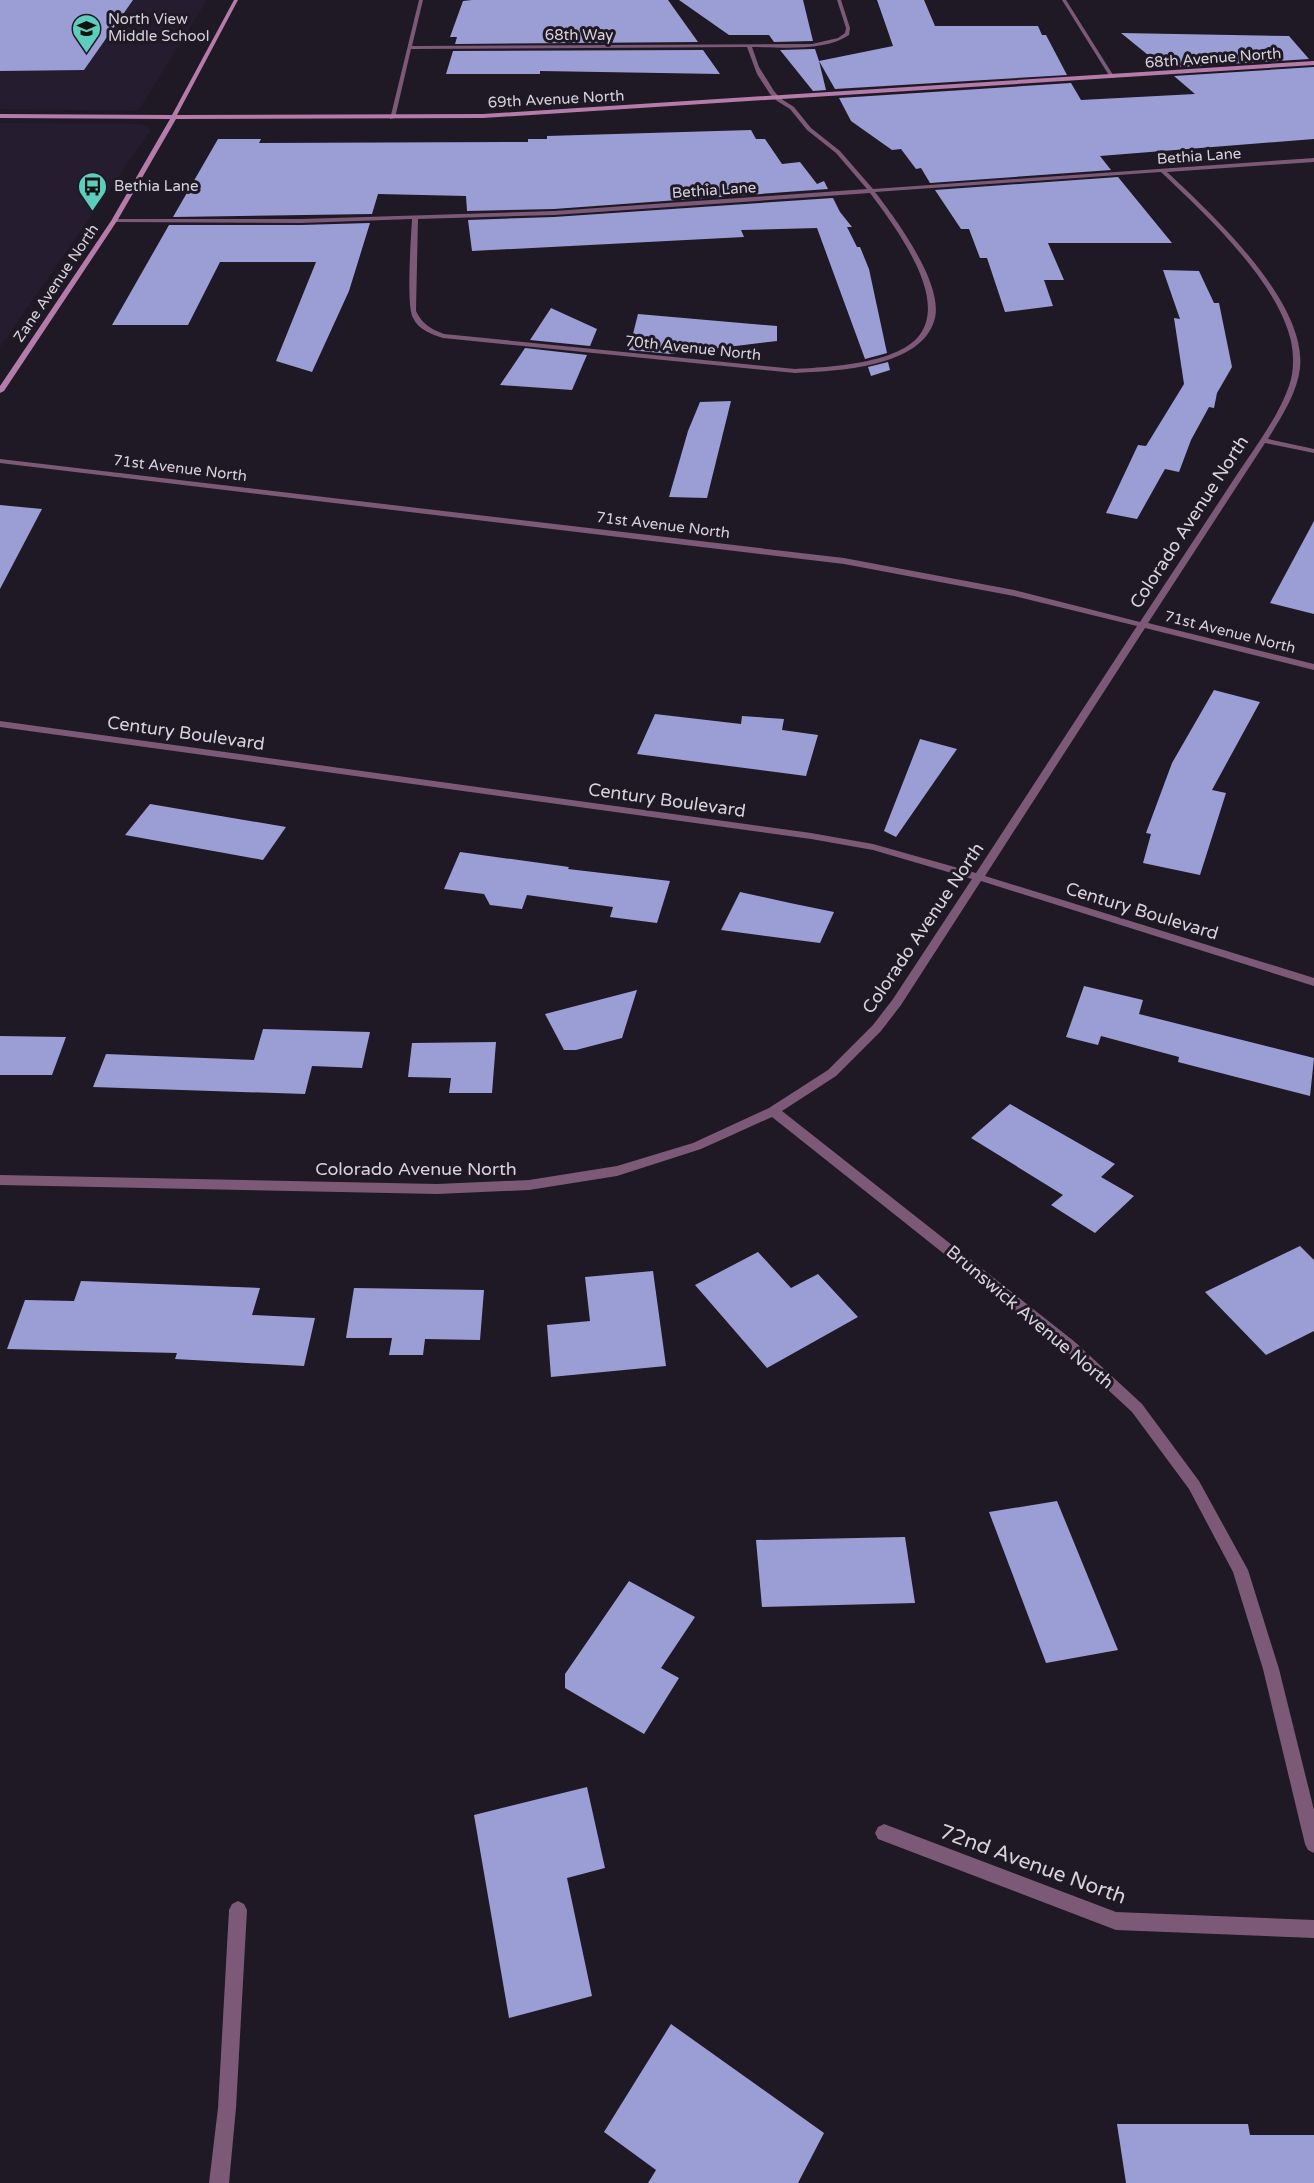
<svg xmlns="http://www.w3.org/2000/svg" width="1314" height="2183" font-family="'Varela Round',sans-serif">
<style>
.built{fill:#261c2f}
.building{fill:#9b9ed5}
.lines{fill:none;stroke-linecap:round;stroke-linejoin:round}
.street{fill:#7c5976;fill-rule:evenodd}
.secondary{fill:#b57baa;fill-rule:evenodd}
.labels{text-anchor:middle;stroke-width:6;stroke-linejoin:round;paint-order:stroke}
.far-poi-label{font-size:15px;fill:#d7d3dc;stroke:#1f1825;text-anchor:start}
.far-street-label{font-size:15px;fill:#d7d3dc;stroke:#1f1825}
.street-label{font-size:18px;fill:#d7d3dc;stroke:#1f1825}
.near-street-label{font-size:21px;fill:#d7d3dc;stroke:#1f1825}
</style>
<rect width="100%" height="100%" fill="#1f1825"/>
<g class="built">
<polygon points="0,0 207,0 138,111 0,109"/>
<polygon points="0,123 139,124 147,126 150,131 0,347"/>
</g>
<g class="building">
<polygon points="0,0 133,0 84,70 0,71"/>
<polygon points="472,0 668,0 698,42 455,44 457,37 450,37 463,1"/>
<polygon points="679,0 803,0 813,41 774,42 769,35 729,35"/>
<polygon points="877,0 924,0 935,26 1038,26 1042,35 1046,35 1067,75 835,89 819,61 826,90 813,91 780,50 815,49 819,61 893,46"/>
<polygon points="1121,33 1289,36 1309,59 1164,68"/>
<polygon points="703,50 720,74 540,71 540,74 446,74 453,51"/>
<polygon points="1314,67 1314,139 1100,156 1111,170 930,183 921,168 916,169 901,149 892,150 851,121 839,98 1071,83 1081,100 1195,94 1174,76"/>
<polygon points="751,130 756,139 765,139 782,164 800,162 817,184 824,181 828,189 554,209 467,211 466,196 378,194 372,214 173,217 218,139 261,139 259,143 528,142 528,139 547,139 547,136"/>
<polygon points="1118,177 1172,243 1048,243 1064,280 1044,280 1053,306 1005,312 987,258 980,258 969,229 961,229 935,190"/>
<polygon points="833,198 840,212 852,227 847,227 857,247 860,247 869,269 887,353 880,355 865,359 817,228 741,230 744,237 472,251 468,220 554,217"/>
<polygon points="370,223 349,291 312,372 276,361 316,262 220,262 188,325 112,325 169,225 301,225"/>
<polygon points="1163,270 1199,271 1214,303 1219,303 1232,367 1217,393 1214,408 1209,407 1191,440 1179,472 1165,469 1137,519 1106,513 1138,445 1146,446 1184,384 1174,318 1180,319"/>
<polygon points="551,308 597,329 590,346 530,340"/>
<polygon points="638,314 777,326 777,341 671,354 629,350"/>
<polygon points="525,348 587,355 572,390 500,385"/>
<polygon points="888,362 890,370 871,376 868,367"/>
<polygon points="731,401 707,498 669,497 688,431 700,402"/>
<polygon points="0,505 42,509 0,589"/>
<polygon points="1314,521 1314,614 1270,603"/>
<polygon points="1214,690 1260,702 1212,790 1226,793 1200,875 1143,863 1151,834 1146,833 1172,763"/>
<polygon points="655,714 741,724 742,716 784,719 782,730 818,735 806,776 637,754"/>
<polygon points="920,739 957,749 896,837 884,831"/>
<polygon points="150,804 286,827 263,860 125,835"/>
<polygon points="460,852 569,867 568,869 670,881 657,923 610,917 613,907 527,895 522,909 490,905 484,894 444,889"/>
<polygon points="740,892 790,903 834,912 820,943 721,930"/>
<polygon points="1084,986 1143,1000 1139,1014 1314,1058 1310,1096 1178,1062 1179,1057 1101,1036 1098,1045 1066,1037"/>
<polygon points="637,990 622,1038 576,1050 564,1050 545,1014"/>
<polygon points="263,1029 370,1032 362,1068 312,1066 305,1094 93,1087 106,1054 254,1060"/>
<polygon points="0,1036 66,1037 52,1075 0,1075"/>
<polygon points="496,1042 492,1093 449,1093 451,1078 408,1077 412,1043"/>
<polygon points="1010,1104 1115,1164 1101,1177 1134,1196 1095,1233 1051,1205 1063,1195 971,1138"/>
<polygon points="1300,1246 1314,1260 1314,1331 1266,1355 1205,1292"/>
<polygon points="758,1252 791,1288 818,1274 858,1317 767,1368 695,1285"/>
<polygon points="653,1271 666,1366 551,1377 547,1325 590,1321 585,1277"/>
<polygon points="81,1281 260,1288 252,1315 315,1318 304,1366 175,1359 177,1353 7,1349 25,1300 74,1301"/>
<polygon points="354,1288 484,1290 480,1340 425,1339 423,1355 389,1355 392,1338 346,1338"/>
<polygon points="1057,1501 1118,1650 1046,1663 989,1512"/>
<polygon points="905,1537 915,1603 762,1607 756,1540"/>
<polygon points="629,1581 695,1617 661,1668 679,1678 644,1734 565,1688 565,1674"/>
<polygon points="587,1787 605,1868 567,1878 592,1996 509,2018 474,1815"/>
<polygon points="671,2024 824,2133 798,2183 648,2183 656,2170 604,2132"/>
<polygon points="1117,2124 1248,2124 1250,2135 1314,2135 1314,2183 1126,2183"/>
</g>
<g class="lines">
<g class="street">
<path d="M419,0H423L412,46L812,44L838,38L845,33L846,28L837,0H841L850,28L849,35C825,52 780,47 752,47L759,67L774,91L780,98L794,107L811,128L840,151L873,189L1314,158V162L1167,172C1212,214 1307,302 1300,368C1297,394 1281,417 1268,439L1314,449V453L1265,443L1148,623L1314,664V670L1145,628L985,876L1314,978V986L981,881L901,1005L881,1031L836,1076L782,1111L1075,1342L1142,1404L1199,1481L1248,1570L1279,1669L1314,1810V1853L1308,1850L1305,1844L1263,1669L1233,1572L1189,1489L1132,1412L1065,1350L772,1117L701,1149L617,1176L529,1190L437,1194L0,1185V1175L437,1184L529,1180L617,1166L693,1143L769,1108L828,1070L873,1025L893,999L972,879L873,850L811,839L0,727V721L811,833L873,844L976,873L1137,626L1014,596L844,564L0,463V459L844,558L1014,590L1140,622C1172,573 1204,525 1236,476C1254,448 1278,418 1289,386C1294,372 1294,356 1291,341C1277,280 1205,214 1161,172L875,192C896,219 943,283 935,318C923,368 836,371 795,373L443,338C431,334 419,330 413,318C406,306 411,238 412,219L301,223L112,222L114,219H301L554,211L867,189L836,153L807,130L790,109L777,101L770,94L757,74L747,47L411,49L395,118L390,119ZM870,193C893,224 947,294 921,333C901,364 828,367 795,369L444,334C431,329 422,324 416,311L418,219L554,215Z"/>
<polygon points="1062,0 1066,0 1115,78 1110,77"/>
<polygon points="884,1824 1116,1912 1314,1920 1314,1938 1116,1930 878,1839 875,1833 878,1827"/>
<polygon points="238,1901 244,1904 247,1910 236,2108 229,2183 209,2183 218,2108 229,1910 232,1904"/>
</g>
<polygon class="secondary" points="234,0 238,0 177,115 483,114 1314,61 1314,65 483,118 176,119 117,221 4,391 0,393 0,386 111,221 170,119 0,118 0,114 172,115"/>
</g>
<defs>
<symbol id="school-pin" viewBox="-11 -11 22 30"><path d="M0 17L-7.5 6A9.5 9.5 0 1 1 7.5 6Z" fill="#5ccebb" stroke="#1f1825"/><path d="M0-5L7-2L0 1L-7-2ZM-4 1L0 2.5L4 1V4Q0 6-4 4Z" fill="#111"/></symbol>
<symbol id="bus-pin" viewBox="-11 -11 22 30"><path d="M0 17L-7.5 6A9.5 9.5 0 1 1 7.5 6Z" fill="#5ccebb" stroke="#1f1825"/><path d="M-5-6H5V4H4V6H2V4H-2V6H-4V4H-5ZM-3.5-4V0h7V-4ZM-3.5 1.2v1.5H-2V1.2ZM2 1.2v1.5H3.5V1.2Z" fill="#111"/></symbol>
</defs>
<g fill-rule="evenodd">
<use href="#school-pin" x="70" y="12" width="33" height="45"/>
<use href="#bus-pin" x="76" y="170" width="33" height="45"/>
</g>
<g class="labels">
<g class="far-poi-label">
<text x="108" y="24">North View<tspan x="108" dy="17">Middle School</tspan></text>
<text x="114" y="191">Bethia Lane</text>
</g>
<g class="far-street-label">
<text x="579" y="40">68th Way</text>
<text transform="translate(1213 58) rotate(-4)" y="5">68th Avenue North</text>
<text transform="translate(556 99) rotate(-3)" y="5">69th Avenue North</text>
<text transform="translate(1199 156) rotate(-4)" y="5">Bethia Lane</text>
<text transform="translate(714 190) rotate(-4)" y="5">Bethia Lane</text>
<text transform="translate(56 283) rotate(-56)" y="5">Zane Avenue North</text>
<text transform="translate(693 348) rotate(6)" y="5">70th Avenue North</text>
<text transform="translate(180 468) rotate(7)" y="5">71st Avenue North</text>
<text transform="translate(663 525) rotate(7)" y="5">71st Avenue North</text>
<text transform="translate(1230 632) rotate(14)" y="5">71st Avenue North</text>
</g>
<g class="street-label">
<text transform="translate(1189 522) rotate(-57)" y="6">Colorado Avenue North</text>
<text transform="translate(186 733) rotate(8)" y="6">Century Boulevard</text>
<text transform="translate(667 800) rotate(8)" y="6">Century Boulevard</text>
<text transform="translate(1142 911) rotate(17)" y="6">Century Boulevard</text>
<text transform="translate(923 928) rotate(-56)" y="6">Colorado Avenue North</text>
<text x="416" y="1175">Colorado Avenue North</text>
<text transform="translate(1030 1317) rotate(40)" y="6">Brunswick Avenue North</text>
</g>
<g class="near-street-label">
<text transform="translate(1033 1864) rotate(20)" y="7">72nd Avenue North</text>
</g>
</g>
</svg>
